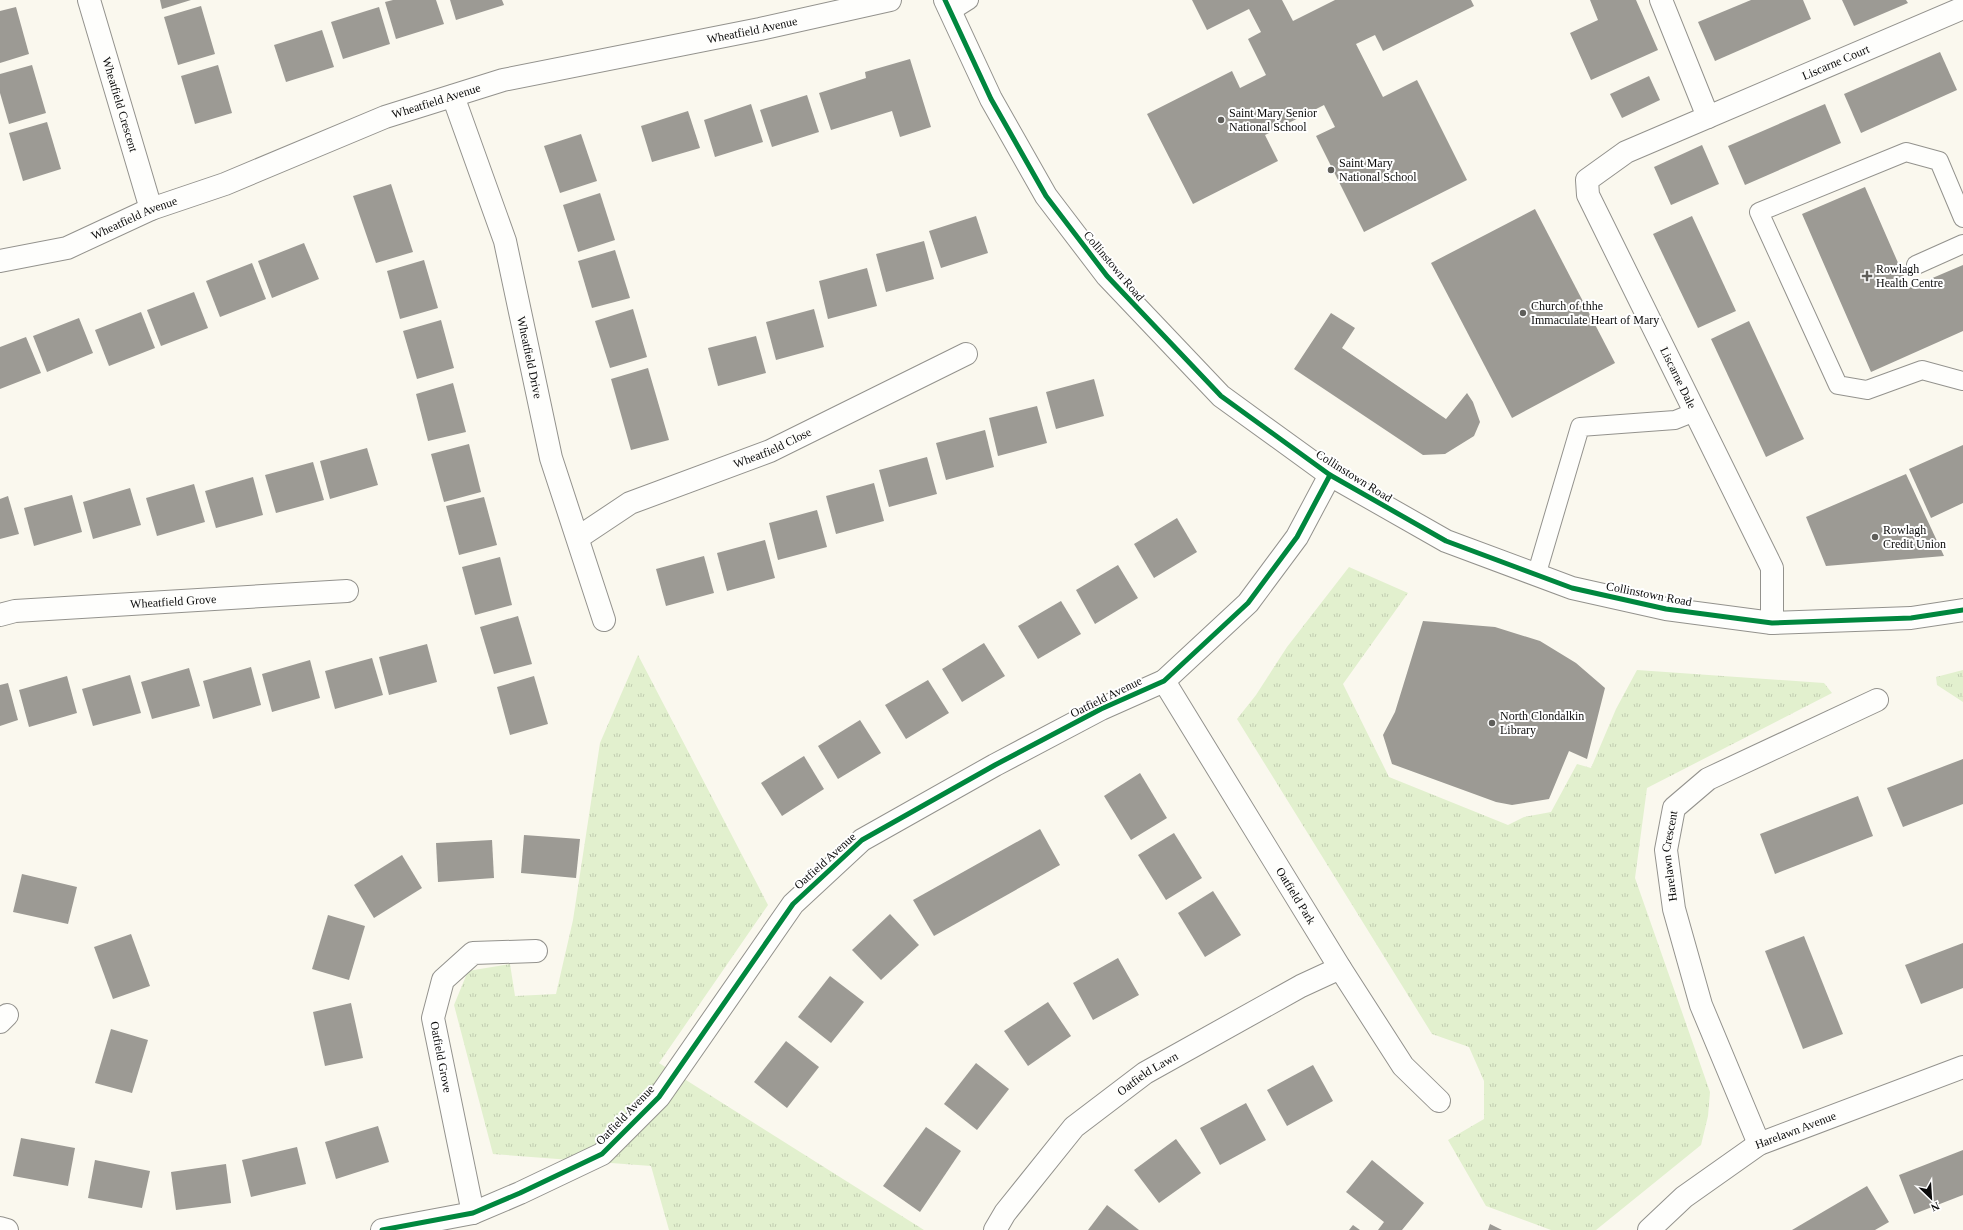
<svg xmlns="http://www.w3.org/2000/svg" width="1963" height="1230" font-family="'Times New Roman',serif">
<style>
.grass{fill:url(#grass-tufts)}
.building{fill:#9c9a94}
.lines{fill:none;stroke-linecap:round;stroke-linejoin:round}
.service-casing{stroke:#93928d;stroke-width:20}
.minor-casing{stroke:#93928d;stroke-width:24}
.tertiary-casing{stroke:#93928d;stroke-width:24}
.service{stroke:#fefefc;stroke-width:18}
.minor{stroke:#fefefc;stroke-width:22}
.tertiary{stroke:#fefefc;stroke-width:22}
.cycleway-casing{stroke:#fff;stroke-width:8}
.cycleway{stroke:#00873e;stroke-width:5}
.poi-dot{fill:#5f5e5a;stroke:#fff;stroke-width:1.5}
.labels{text-anchor:middle;stroke-width:4;stroke-linejoin:round;paint-order:stroke}
.street-label{font-size:12px;fill:#0b0b0b;stroke:#fff}
.poi-label{font-size:12px;fill:#0b0b0b;stroke:#fff;text-anchor:start}
</style>
<defs>
<pattern id="grass-tufts" width="24" height="20" patternUnits="userSpaceOnUse"><rect width="24" height="20" fill="#e2f0ce"/><path d="M3 7l-1-3M5 7V3M7 7l1-3M15 17l-1-3M17 17v-4M19 17l1-3" fill="none" stroke="#c1ccb0"/></pattern>
</defs>
<rect width="100%" height="100%" fill="#faf8ee"/>
<g class="grass">
<polygon points="1349,567 1408,593 1343,684 1389,777 1508,825 1524,817 1551,812 1577,764 1591,768 1616,709 1637,670 1824,683 1832,693 1647,788 1635,878 1710,1092 1708,1116 1701,1145 1596,1230 1551,1230 1486,1206 1448,1140 1484,1119 1484,1081 1469,1047 1432,1034 1237,719 1256,695 1287,647"/>
<polygon points="638,655 768,905 659,1063 924,1230 669,1230 651,1166 493,1154 454,1005 468,971 510,964 515,996 556,994 573,920 600,743"/>
<polygon points="1963,670 1963,702 1937,685 1936,677"/>
</g>
<g class="building">
<polygon points="160,0 191,0 162,9"/>
<polygon points="393,0 436,0 444,24 396,39 385,2"/>
<polygon points="450,0 502,0 504,5 456,20"/>
<polygon points="1192,0 1282,0 1293,21 1335,0 1471,0 1474,6 1383,51 1375,35 1356,44 1383,97 1417,80 1467,180 1364,232 1316,136 1335,127 1324,105 1265,135 1278,161 1193,204 1147,114 1232,71 1240,88 1266,75 1248,39 1261,32 1249,9 1207,30"/>
<polygon points="1590,0 1636,0 1658,50 1591,80 1570,33 1598,20"/>
<polygon points="1751,0 1803,0 1811,19 1715,61 1698,22"/>
<polygon points="1842,0 1906,0 1908,3 1854,26"/>
<polygon points="201,6 215,54 178,65 164,17"/>
<polygon points="16,7 29,54 0,63 0,11"/>
<polygon points="379,7 390,44 343,59 331,22"/>
<polygon points="322,30 334,67 286,82 274,45"/>
<polygon points="1940,52 1957,90 1861,133 1844,94"/>
<polygon points="910,59 931,127 900,137 892,111 831,130 819,93 866,78 865,72"/>
<polygon points="32,65 46,113 9,124 0,93 0,74"/>
<polygon points="218,65 232,113 195,124 181,76"/>
<polygon points="1649,76 1660,100 1622,118 1610,94"/>
<polygon points="807,95 819,132 772,147 760,110"/>
<polygon points="751,104 763,142 715,157 704,120"/>
<polygon points="1825,104 1841,143 1745,185 1728,146"/>
<polygon points="688,111 700,148 652,162 641,126"/>
<polygon points="47,122 61,169 23,181 9,133"/>
<polygon points="581,134 597,181 560,193 544,146"/>
<polygon points="1702,145 1719,184 1671,205 1654,167"/>
<polygon points="391,184 413,252 376,263 353,196"/>
<polygon points="1865,187 1909,288 1963,265 1963,331 1871,372 1802,214"/>
<polygon points="600,193 615,240 578,252 563,205"/>
<polygon points="1535,209 1615,363 1512,418 1431,263"/>
<polygon points="976,216 988,253 941,268 929,231"/>
<polygon points="1692,216 1736,311 1698,328 1653,234"/>
<polygon points="924,241 934,279 886,292 876,254"/>
<polygon points="304,243 319,279 272,298 258,261"/>
<polygon points="615,250 630,298 592,308 578,261"/>
<polygon points="424,260 438,308 400,319 387,271"/>
<polygon points="252,263 266,299 220,317 206,281"/>
<polygon points="867,268 877,306 828,319 819,281"/>
<polygon points="194,292 208,328 161,346 147,310"/>
<polygon points="633,309 647,357 610,368 595,321"/>
<polygon points="814,309 824,347 776,360 766,322"/>
<polygon points="141,312 155,348 109,366 95,330"/>
<polygon points="1331,313 1355,328 1342,348 1446,419 1467,393 1473,402 1480,422 1474,436 1445,454 1423,455 1294,369"/>
<polygon points="79,318 93,353 47,372 33,336"/>
<polygon points="441,320 454,368 417,379 403,331"/>
<polygon points="1749,321 1804,439 1766,457 1711,339"/>
<polygon points="756,336 766,373 718,386 708,348"/>
<polygon points="26,337 41,373 0,389 0,347"/>
<polygon points="648,368 669,440 631,450 611,379"/>
<polygon points="1094,379 1104,416 1056,429 1046,392"/>
<polygon points="453,383 466,432 428,441 416,394"/>
<polygon points="1037,406 1047,443 998,456 989,418"/>
<polygon points="985,430 994,467 946,480 936,443"/>
<polygon points="469,444 481,492 444,502 431,454"/>
<polygon points="1963,445 1963,503 1931,518 1909,469"/>
<polygon points="367,448 378,485 330,499 320,461"/>
<polygon points="927,457 937,494 889,507 879,470"/>
<polygon points="313,462 324,500 276,513 265,475"/>
<polygon points="1906,474 1944,556 1826,566 1806,517"/>
<polygon points="253,477 263,515 216,528 205,491"/>
<polygon points="874,483 884,521 836,534 826,496"/>
<polygon points="194,484 205,522 157,536 146,498"/>
<polygon points="130,488 141,525 93,539 83,502"/>
<polygon points="72,495 82,532 34,546 24,508"/>
<polygon points="8,496 19,534 0,539 0,499"/>
<polygon points="484,497 497,545 459,555 446,506"/>
<polygon points="817,510 827,547 778,560 769,523"/>
<polygon points="1177,518 1197,552 1154,578 1134,544"/>
<polygon points="765,540 775,578 727,591 717,553"/>
<polygon points="704,556 714,593 666,606 656,569"/>
<polygon points="500,557 512,605 475,615 462,567"/>
<polygon points="1118,565 1138,598 1095,624 1076,590"/>
<polygon points="1061,601 1081,634 1038,659 1018,626"/>
<polygon points="518,616 532,664 494,674 480,627"/>
<polygon points="1423,621 1495,627 1540,641 1576,663 1605,688 1587,759 1569,751 1549,799 1512,805 1496,802 1392,764 1383,735 1395,712"/>
<polygon points="984,643 1005,676 962,702 942,669"/>
<polygon points="427,644 437,682 389,695 379,657"/>
<polygon points="372,658 383,695 335,709 325,671"/>
<polygon points="310,660 320,698 272,712 262,674"/>
<polygon points="251,667 261,705 213,719 203,681"/>
<polygon points="189,668 200,706 152,719 141,682"/>
<polygon points="130,675 141,713 93,726 82,689"/>
<polygon points="67,676 77,713 29,727 19,690"/>
<polygon points="534,676 548,724 510,735 497,687"/>
<polygon points="928,680 949,713 906,739 885,705"/>
<polygon points="8,683 18,720 0,726 0,685"/>
<polygon points="860,720 881,753 838,779 818,746"/>
<polygon points="804,756 824,789 782,816 761,783"/>
<polygon points="1963,759 1963,804 1903,827 1887,788"/>
<polygon points="1140,773 1167,818 1131,840 1104,796"/>
<polygon points="1858,796 1873,836 1775,874 1760,834"/>
<polygon points="1040,829 1060,865 934,936 913,900"/>
<polygon points="1174,833 1202,878 1166,900 1138,855"/>
<polygon points="524,835 580,839 576,878 521,873"/>
<polygon points="492,840 494,878 438,882 436,843"/>
<polygon points="402,855 422,888 374,918 354,885"/>
<polygon points="22,874 77,887 68,924 13,912"/>
<polygon points="1213,891 1241,935 1205,957 1178,913"/>
<polygon points="890,914 919,945 881,980 852,950"/>
<polygon points="328,915 365,926 349,980 312,969"/>
<polygon points="131,934 150,986 113,999 94,947"/>
<polygon points="1804,936 1843,1034 1803,1049 1765,951"/>
<polygon points="1963,943 1963,988 1921,1004 1905,965"/>
<polygon points="1118,958 1139,995 1093,1020 1073,983"/>
<polygon points="830,976 864,1002 831,1043 798,1017"/>
<polygon points="1048,1002 1071,1036 1028,1066 1004,1031"/>
<polygon points="351,1003 363,1058 325,1066 313,1012"/>
<polygon points="111,1029 148,1040 132,1093 95,1083"/>
<polygon points="786,1041 819,1067 787,1108 754,1082"/>
<polygon points="976,1063 1009,1089 977,1130 944,1104"/>
<polygon points="1313,1065 1333,1101 1287,1126 1267,1090"/>
<polygon points="1246,1103 1266,1140 1220,1165 1200,1128"/>
<polygon points="378,1126 389,1162 336,1179 325,1142"/>
<polygon points="926,1127 961,1151 920,1212 883,1186"/>
<polygon points="21,1138 75,1148 68,1186 13,1176"/>
<polygon points="1176,1139 1201,1173 1159,1203 1134,1170"/>
<polygon points="297,1147 306,1184 251,1197 242,1160"/>
<polygon points="1963,1150 1963,1195 1914,1214 1899,1175"/>
<polygon points="95,1160 150,1171 142,1208 88,1198"/>
<polygon points="1372,1160 1424,1203 1402,1230 1378,1230 1384,1222 1346,1192"/>
<polygon points="226,1164 231,1203 176,1210 171,1172"/>
<polygon points="1867,1186 1889,1222 1875,1230 1792,1230"/>
<polygon points="1107,1205 1139,1230 1088,1230"/>
<polygon points="1490,1224 1502,1230 1488,1230"/>
<polygon points="1353,1225 1360,1230 1349,1230"/>
</g>
<g class="lines">
<defs>
<g id="service">
<polyline points="950,12 969,0"/>
<polyline points="1963,218 1939,161 1906,152 1759,212 1838,385 1867,390 1922,370 1963,381"/>
<polyline points="1916,265 1963,244"/>
<polyline points="1536,576 1580,427 1675,420 1695,412"/>
</g>
<g id="minor">
<path id="s1" d="M89,0L151,209"/>
<path id="s2" d="M1661,0L1708,117L1963,8"/>
<path id="s3" d="M453,96L505,241L551,458L604,620"/>
<path id="s4" d="M1708,117L1626,152L1587,180L1588,195L1772,568V623"/>
<path id="s5" d="M0,261L67,248L151,209L225,184L385,117L503,80L760,29L890,0"/>
<path id="s6" d="M579,537L630,503L770,451L966,354"/>
<path id="s7" d="M0,615L15,611L347,591"/>
<path id="s8" d="M1164,681L1340,968L1403,1066L1439,1101"/>
<polyline points="0,1022 7,1015"/>
<path id="s9" d="M1759,1144L1701,1005L1674,909L1666,850L1674,808L1708,779L1877,700"/>
<polyline points="473,1213 433,1018 443,980 473,953 536,951"/>
<polyline points="0,1228 7,1230"/>
<polyline points="382,1230 473,1213 520,1193 602,1154 659,1097 793,904 862,840 995,765 1101,709 1164,681 1248,603 1297,537 1330,475"/>
<path id="s10" d="M995,1230L1005,1213L1074,1127L1145,1073L1301,986L1340,968"/>
<path id="s11" d="M1649,1230L1684,1197L1759,1144L1963,1067"/>
</g>
<polyline id="tertiary" points="945,0 991,99 1046,196 1107,276 1221,396 1330,475 1446,541 1572,588 1666,609 1772,623 1911,618 1963,610"/>
</defs>
<use href="#service" class="service-casing"/>
<use href="#minor" class="minor-casing"/>
<use href="#tertiary" class="tertiary-casing"/>
<use href="#service" class="service"/>
<use href="#minor" class="minor"/>
<use href="#tertiary" class="tertiary"/>
<defs>
<g id="cycleway">
<polyline points="945,0 991,99 1046,196 1107,276 1221,396 1330,475 1446,541 1572,588 1666,609 1772,623 1911,618 1963,610"/>
<polyline points="382,1230 473,1213 520,1193 602,1154 659,1097 793,904 862,840 995,765 1101,709 1164,681 1248,603 1297,537 1330,475"/>
</g>
</defs>
<use href="#cycleway" class="cycleway-casing"/>
<use href="#cycleway" class="cycleway"/>
</g>
<g class="poi-dot">
<circle cx="1221" cy="120" r="4"/>
<circle cx="1331" cy="170" r="4"/>
<path d="M1865 270h4v4h4v4h-4v4h-4v-4h-4v-4h4z"/>
<circle cx="1523" cy="313" r="4"/>
<circle cx="1875" cy="537" r="4"/>
<circle cx="1492" cy="723" r="4"/>
</g>
<g class="labels">
<g class="street-label">
<text dy="4" stroke="none"><textPath href="#s5" startOffset="790">Wheatfield Avenue</textPath></text>
<text dy="4" stroke="none"><textPath href="#s2" startOffset="265">Liscarne Court</textPath></text>
<text dy="4" stroke="none"><textPath href="#s5" startOffset="466">Wheatfield Avenue</textPath></text>
<text dy="4" stroke="none"><textPath href="#s1" startOffset="109">Wheatfield Crescent</textPath></text>
<text dy="4" stroke="none"><textPath href="#s5" startOffset="142">Wheatfield Avenue</textPath></text>
<text transform="translate(1114 266) rotate(50)" y="4">Collinstown Road</text>
<text dy="4" stroke="none"><textPath href="#s3" startOffset="273">Wheatfield Drive</textPath></text>
<text dy="4" stroke="none"><textPath href="#s4" startOffset="356">Liscarne Dale</textPath></text>
<text dy="4" stroke="none"><textPath href="#s6" startOffset="214">Wheatfield Close</textPath></text>
<text transform="translate(1354 476) rotate(32)" y="4">Collinstown Road</text>
<text transform="translate(1649 594) rotate(11)" y="4">Collinstown Road</text>
<text dy="4" stroke="none"><textPath href="#s7" startOffset="174">Wheatfield Grove</textPath></text>
<text transform="translate(1106 697) rotate(-26)" y="4">Oatfield Avenue</text>
<text dy="4" stroke="none"><textPath href="#s9" startOffset="304">Harelawn Crescent</textPath></text>
<text transform="translate(825 861) rotate(-42)" y="4">Oatfield Avenue</text>
<text dy="4" stroke="none"><textPath href="#s8" startOffset="252">Oatfield Park</textPath></text>
<text transform="translate(441 1057) rotate(79)" y="4">Oatfield Grove</text>
<text dy="4" stroke="none"><textPath href="#s10" startOffset="221">Oatfield Lawn</textPath></text>
<text transform="translate(625 1115) rotate(-46)" y="4">Oatfield Avenue</text>
<text dy="4" stroke="none"><textPath href="#s11" startOffset="179">Harelawn Avenue</textPath></text>
</g>
<g class="poi-label">
<text x="1229" y="117">Saint Mary Senior<tspan x="1229" dy="14">National School</tspan></text>
<text x="1339" y="167">Saint Mary<tspan x="1339" dy="14">National School</tspan></text>
<text x="1876" y="273">Rowlagh<tspan x="1876" dy="14">Health Centre</tspan></text>
<text x="1531" y="310">Church of thhe<tspan x="1531" dy="14">Immaculate Heart of Mary</tspan></text>
<text x="1883" y="534">Rowlagh<tspan x="1883" dy="14">Credit Union</tspan></text>
<text x="1500" y="720">North Clondalkin<tspan x="1500" dy="14">Library</tspan></text>
</g>
</g>
<g transform="translate(1931 1198) rotate(155)" stroke="#ffffff" stroke-width="3" paint-order="stroke">
<path d="M0-3L7 15L0 10L-7 15Z" fill="#0b0b0b"/>
<text y="-6" font-size="11" font-weight="bold" text-anchor="middle" fill="#0b0b0b">N</text>
</g>
</svg>
